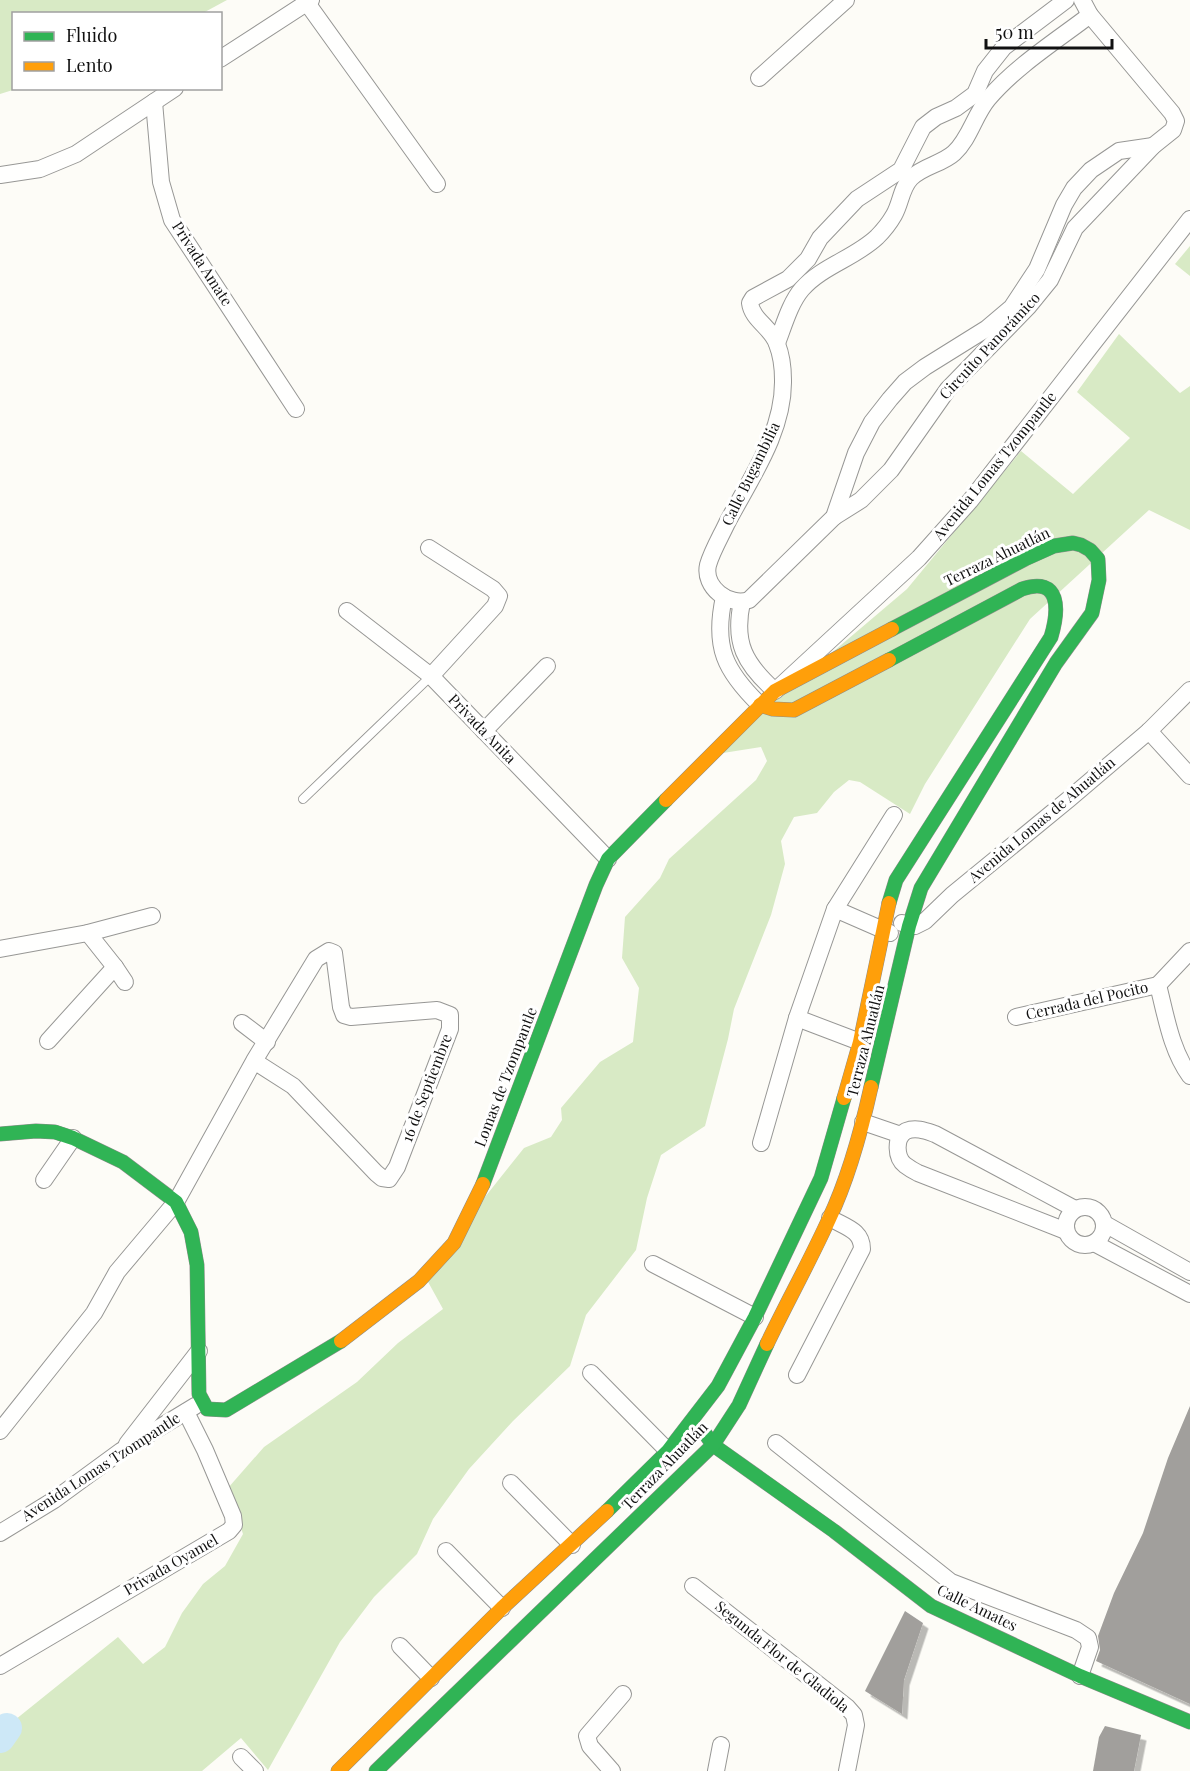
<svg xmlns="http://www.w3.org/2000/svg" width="1190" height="1771" font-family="'Playfair Display',serif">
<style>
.forest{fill:#d8eac5}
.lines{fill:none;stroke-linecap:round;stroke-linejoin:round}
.river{stroke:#cde8f7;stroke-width:30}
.building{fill:#a19f9c;filter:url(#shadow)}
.lane-casing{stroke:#979795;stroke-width:10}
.street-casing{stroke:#979795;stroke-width:18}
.fast-casing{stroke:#8e8d8b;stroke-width:15}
.slow-casing{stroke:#8e8d8b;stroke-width:15}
.lane{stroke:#fffffe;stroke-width:8}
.street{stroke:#fffffe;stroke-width:16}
.fast{stroke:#30b455;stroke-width:14}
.slow{stroke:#ff9f0a;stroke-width:14}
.labels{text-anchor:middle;stroke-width:6;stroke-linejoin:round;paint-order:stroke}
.street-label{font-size:15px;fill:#111;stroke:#fff}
</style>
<defs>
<filter id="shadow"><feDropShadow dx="5.5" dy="5.5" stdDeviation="0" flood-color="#0004"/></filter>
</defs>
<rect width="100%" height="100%" fill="#fdfcf7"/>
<g class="forest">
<polygon points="0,0 227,0 203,13 14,14 14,88 16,89 0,94"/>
<polygon points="1190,246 1190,276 1175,264"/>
<polygon points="1119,334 1180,393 1190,386 1190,530 1149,510 1030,619 925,784 910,814 860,782 849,780 834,792 817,813 794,817 781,841 785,864 771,915 734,1009 728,1039 705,1126 661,1155 647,1198 636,1250 586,1315 570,1366 513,1421 469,1469 433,1519 417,1554 374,1597 340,1642 268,1770 241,1738 202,1771 0,1771 0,1732 118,1637 143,1664 165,1647 182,1613 203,1584 225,1566 243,1534 228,1488 264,1447 357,1382 398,1343 443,1309 427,1280 485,1197 524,1148 551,1137 562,1120 561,1108 600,1062 633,1042 639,988 622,958 625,917 660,878 669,859 756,780 767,761 761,747 723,753 743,728 907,589 1021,451 1073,494 1130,438 1077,392"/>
</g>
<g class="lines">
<polyline class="river" points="0,1738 7,1728"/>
</g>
<g class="building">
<polygon points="1190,1406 1190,1704 1096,1661 1100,1650 1098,1636 1114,1593 1143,1533 1168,1458"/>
<polygon points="905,1611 923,1623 904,1680 902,1714 865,1691"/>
<polygon points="1105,1726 1141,1735 1134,1771 1093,1771 1099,1737"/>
</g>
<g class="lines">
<defs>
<polyline id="lane" points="303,799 431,676"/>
<g id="street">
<path d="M1066,0L1004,47L985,71L975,94L956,108L936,117L923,127L901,170L857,199L820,238L808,259L788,279L753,298L750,303C752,320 772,328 777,344C781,354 783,369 783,380C784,432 750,479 727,523C721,536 712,551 708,565C703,587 729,607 749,600L834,517L856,453L872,422L890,399L905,382L925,367L986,329L1012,307L1037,269L1064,205L1074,188L1091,170L1119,151L1153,146"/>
<polyline points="307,3 437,184"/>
<polyline points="220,59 311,0"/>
<polyline points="759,78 846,0"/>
<polyline points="154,102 161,182 172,220 296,409"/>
<polyline points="0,175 40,169 76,154 175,88"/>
<path d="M777,343C784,325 790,303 802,289C822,266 855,258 877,237C883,231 890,222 894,215C901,203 901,188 911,178C923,166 942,164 954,153C970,138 974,116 988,99C1016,66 1056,41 1090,15"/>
<polyline points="834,517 861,500 891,470 948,389 1028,307 1050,280 1075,228 1153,146 1173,130 1176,121 1172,113 1090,15 1082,0"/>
<polyline points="429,548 493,589 499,596 495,606 431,676"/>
<path d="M724,597C713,647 725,671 760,705"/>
<path d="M742,602C733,643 745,664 775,691L919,558L970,501L1190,219"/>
<polyline points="347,611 431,676 608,859"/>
<polyline points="484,731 547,666"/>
<polyline points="1149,731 1190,776"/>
<polyline points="835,909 890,933"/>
<polyline points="902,923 915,926 925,921 952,895 1069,799 1149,731 1190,690"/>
<polyline points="88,933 115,967 125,982"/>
<polyline points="0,949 88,933 152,916"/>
<path d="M1158,985C1166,1016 1171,1050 1190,1076"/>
<polyline points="1158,985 1190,951"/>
<polyline points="1016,1017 1158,985"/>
<polyline points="797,1018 860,1042"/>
<polyline points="242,1023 267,1042"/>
<polyline points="48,1041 115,967"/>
<polyline points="863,1122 901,1135"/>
<polyline points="761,1143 797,1018 835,909 894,815"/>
<polyline points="44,1180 73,1138"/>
<circle cx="1085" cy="1226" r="19"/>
<polyline points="1105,1224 1190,1272"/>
<path d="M1066,1231L918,1173C914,1171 909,1168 905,1165C896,1158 894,1138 906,1131C916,1127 926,1131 935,1134L1075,1209"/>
<polyline points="1094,1243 1190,1294"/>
<polyline points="653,1264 755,1317"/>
<polyline points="591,1373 668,1451"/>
<path d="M797,1375L862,1249C862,1230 845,1227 830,1218"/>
<polyline points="0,1431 94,1313 117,1272 176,1202 254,1061 316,959 329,951 334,953 341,1007 344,1015 351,1017 437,1010 450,1015 450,1029 397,1167 389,1179 382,1178 376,1173 293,1086 254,1061"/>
<polyline points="776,1443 951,1582 1076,1630 1088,1638 1090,1647 1080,1676"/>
<polyline points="127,1444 199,1351"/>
<polyline points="511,1483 572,1545"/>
<polyline points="0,1533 54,1500 121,1451 195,1406"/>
<polyline points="446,1551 502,1608"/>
<polyline points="693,1586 847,1707 854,1715 856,1725 847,1771"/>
<polyline points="400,1646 431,1678"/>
<polyline points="0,1666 229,1531 234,1525 233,1516 205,1450 186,1412"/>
<polyline points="241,1757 255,1771"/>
<polyline points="612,1771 590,1746 587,1736 623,1694"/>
<polyline points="716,1771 721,1745"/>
</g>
<g id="fast">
<path d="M889,660L1022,589C1061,576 1059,610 1051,637L896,880L889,903"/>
<polyline points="871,1087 909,926 921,888 1056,663 1092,613 1099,580 1098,559 1090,550 1081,545 1073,543 1054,546 1025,559 892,629"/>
<polyline points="0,1134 36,1131 55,1132 73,1138 123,1162 176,1202 191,1232 197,1265 199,1394 207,1409 226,1410 341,1341"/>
<polyline points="483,1184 596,885 608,859 666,800"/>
<polyline points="704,1432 713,1445 834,1531 931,1606 1080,1676 1190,1722"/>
<polyline points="607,1511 668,1451 718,1386 755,1317 821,1178 844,1098"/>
<polyline points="376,1771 713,1445 739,1405 767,1344"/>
</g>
<g id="slow">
<polyline points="760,705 773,709 794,710 889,660"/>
<polyline points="666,800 775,691 892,629"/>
<polyline points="844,1098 860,1042 889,903"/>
<polyline points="341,1341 419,1281 454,1243 483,1184"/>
<path d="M767,1344C787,1302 810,1261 829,1219C849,1177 861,1132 871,1087"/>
<polyline points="338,1771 502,1608 607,1511"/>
</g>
</defs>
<use href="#lane" class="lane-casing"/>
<use href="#street" class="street-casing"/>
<use href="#fast" class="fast-casing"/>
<use href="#slow" class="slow-casing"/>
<use href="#lane" class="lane"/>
<use href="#street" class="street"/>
<use href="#fast" class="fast"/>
<use href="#slow" class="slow"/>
</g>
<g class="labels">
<g class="street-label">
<text transform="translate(202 264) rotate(57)" y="5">Privada Amate</text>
<text transform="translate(990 346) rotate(-47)" y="5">Circuito Panorámico</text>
<text transform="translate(995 466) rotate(-51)" y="5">Avenida Lomas Tzompantle</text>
<text transform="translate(751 474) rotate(-64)" y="5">Calle Bugambilia</text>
<text transform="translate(997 557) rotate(-26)" y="5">Terraza Ahuatlán</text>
<text transform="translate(482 729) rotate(46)" y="5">Privada Anita</text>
<text transform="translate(1042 820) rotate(-40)" y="5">Avenida Lomas de Ahuatlán</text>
<text transform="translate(1087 1001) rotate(-13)" y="5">Cerrada del Pocito</text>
<text transform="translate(866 1041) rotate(-76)" y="5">Terraza Ahuatlán</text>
<text transform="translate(506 1077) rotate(-69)" y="5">Lomas de Tzompantle</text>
<text transform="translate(427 1088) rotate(-69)" y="5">16 de Septiembre</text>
<text transform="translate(665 1466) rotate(-46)" y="5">Terraza Ahuatlán</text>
<text transform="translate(101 1467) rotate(-33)" y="5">Avenida Lomas Tzompantle</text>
<text transform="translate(171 1565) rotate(-30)" y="5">Privada Oyamel</text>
<text transform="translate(977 1608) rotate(26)" y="5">Calle Amates</text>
<text transform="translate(782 1657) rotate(39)" y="5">Segunda Flor de Gladiola</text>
</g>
</g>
<rect x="12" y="12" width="210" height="78" fill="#ffffff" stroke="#a0a0a0" stroke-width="1.5"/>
<rect x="24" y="32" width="30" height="9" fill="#30b455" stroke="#a0a0a0" stroke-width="1.5"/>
<text x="66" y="42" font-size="18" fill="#111111">Fluido</text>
<rect x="24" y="62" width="30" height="9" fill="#ff9f0a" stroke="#a0a0a0" stroke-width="1.5"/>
<text x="66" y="72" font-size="18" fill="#111111">Lento</text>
<path d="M986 39v9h126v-9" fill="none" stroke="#111111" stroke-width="3"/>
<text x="995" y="39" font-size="18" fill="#111111" stroke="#ffffff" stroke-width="4.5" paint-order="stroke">50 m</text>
</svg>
